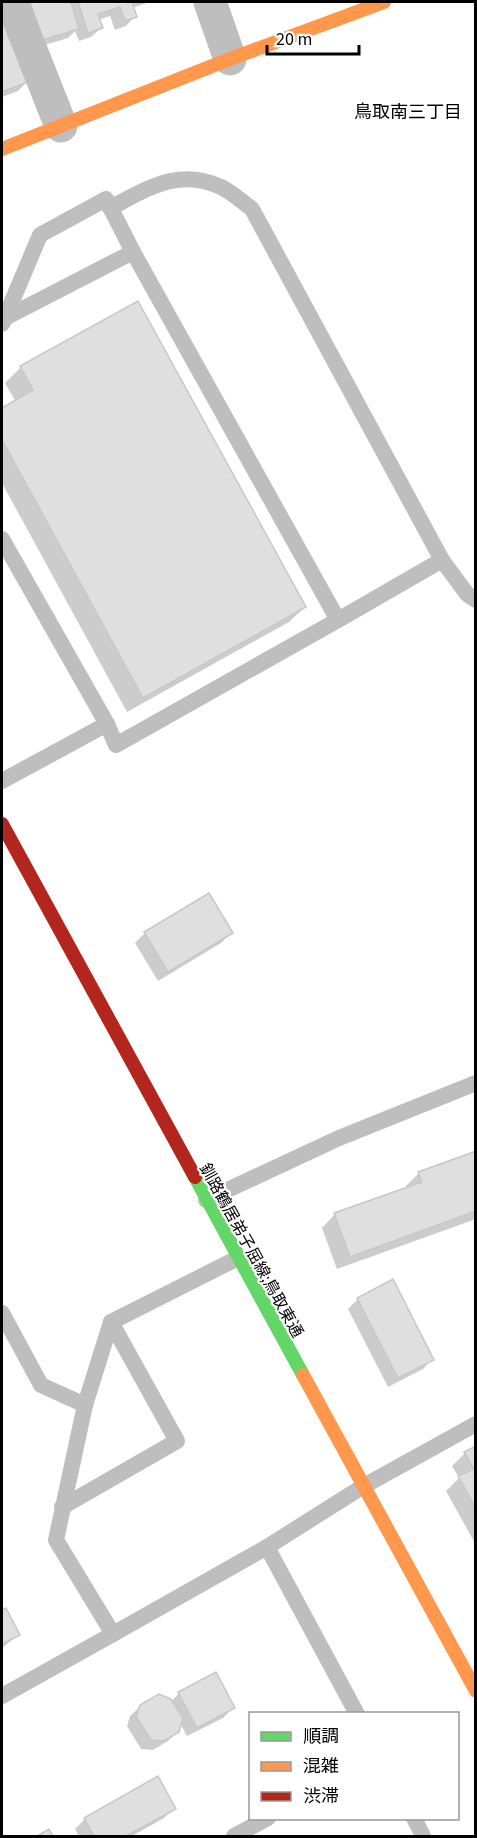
<svg xmlns="http://www.w3.org/2000/svg" width="477" height="1838" font-family="'Source Sans 3','Noto Sans JP',sans-serif">
<style>
.shadow{fill:#0003}
.building{fill:#dfdfdf;stroke:#c7c7c7;stroke-width:1.5}
.lines{fill:none;stroke-linecap:round;stroke-linejoin:round}
.lane{stroke:#bebebe;stroke-width:16}
.street{stroke:#bebebe;stroke-width:33}
.fast{stroke:#63d668;stroke-width:14}
.slow{stroke:#ff974d;stroke-width:14}
.jam{stroke:#b3261e;stroke-width:14}
.labels{text-anchor:middle;stroke-width:4.5;stroke-linejoin:round;paint-order:stroke}
.street-label{font-size:16px;fill:#000;stroke:#fff}
.neighbourhood-label{font-size:18px;fill:#000;stroke:#fff}
</style>
<rect width="100%" height="100%" fill="#fff"/>
<g class="shadow">
<polygon points="30,2 150,2 132,8 135,16 126,26 115,30 110,16 98,20 101,28 91,37 79,41 75,31 68,38 32,49 20,11"/>
<polygon points="7,26 28,81 18,91 2,97 2,28"/>
<polygon points="137,303 305,607 289,622 127,712 2,483 2,410 16,402 5,383 21,367"/>
<polygon points="145,933 231,933 221,943 158,981 135,943"/>
<polygon points="476,1152 476,1219 337,1269 322,1228 335,1214 407,1189 406,1186 419,1173"/>
<polygon points="358,1299 432,1359 423,1369 388,1387 348,1309"/>
<polygon points="475,1447 476,1545 446,1491 459,1478 452,1466 465,1453"/>
<polygon points="6,1610 18,1635 2,1648 2,1612"/>
<polygon points="179,1693 233,1708 223,1718 187,1736 180,1723 178,1731 168,1741 153,1750 141,1749 127,1726 130,1716 141,1706 171,1702"/>
<polygon points="174,1808 164,1818 132,1836 79,1836 75,1829 85,1819"/>
</g>
<g class="building">
<polygon points="30,2 71,2 79,29 42,40"/>
<polygon points="78,2 132,2 137,17 125,21 120,7 98,14 103,28 88,33"/>
<polygon points="8,24 30,81 2,92 2,26"/>
<polygon points="138,301 306,607 143,698 2,440 2,408 33,390 20,366"/>
<polygon points="209,893 233,933 168,972 144,932"/>
<polygon points="476,1151 476,1211 350,1257 334,1213 422,1182 418,1172"/>
<polygon points="393,1279 434,1360 398,1378 357,1298"/>
<polygon points="476,1446 476,1508 458,1476 474,1469 464,1452"/>
<polygon points="6,1608 20,1635 2,1644 2,1610"/>
<polygon points="216,1672 235,1708 197,1728 178,1692"/>
<polygon points="159,1694 171,1699 183,1718 179,1732 164,1741 151,1740 136,1716 140,1705"/>
<polygon points="158,1776 176,1809 126,1836 94,1836 84,1818"/>
<polygon points="49,1829 53,1836 37,1836"/>
</g>
<g class="lines">
<g class="lane">
<path d="M110,208C147,189 179,167 221,187C232,192 242,202 252,209L442,560L467,594L476,600"/>
<polyline points="5,318 40,235 106,199 133,252"/>
<polyline points="2,324 5,318 133,252 338,620 116,745 107,724"/>
<polyline points="2,539 107,724 2,781"/>
<polyline points="338,620 442,560"/>
<polyline points="206,1200 339,1138 476,1083"/>
<polyline points="2,1313 41,1385 85,1405"/>
<polyline points="62,1507 177,1441 111,1322"/>
<polyline points="267,1547 357,1714"/>
<polyline points="113,1634 56,1540 85,1405 111,1322 238,1258"/>
<polyline points="2,1696 113,1634 267,1547 362,1487 476,1424"/>
<polyline points="414,1818 423,1836"/>
<polyline points="234,1836 268,1818"/>
</g>
<g class="street">
<polyline points="12,2 61,126"/>
<polyline points="210,2 230,59"/>
</g>
<polyline class="fast" points="195,1177 303,1375"/>
<g class="slow">
<polyline points="2,149 230,59 384,2"/>
<polyline points="303,1375 476,1691"/>
</g>
<polyline class="jam" points="2,824 195,1177"/>
</g>
<g class="labels">
<g class="street-label">
<text transform="translate(252 1250) rotate(61)" y="6">釧路鶴居弟子屈線;鳥取東通</text>
</g>
<g class="neighbourhood-label">
<text x="408" y="118">鳥取南三丁目</text>
</g>
</g>
<rect width="477" height="1838" fill="none" stroke="#000000" stroke-width="6"/>
<rect x="249" y="1712" width="210" height="108" fill="#ffffff" stroke="#999999" stroke-width="1.5"/>
<rect x="261" y="1732" width="30" height="9" fill="#63d668" stroke="#999999" stroke-width="1.5"/>
<text x="303" y="1742" font-size="18" fill="#000000">順調</text>
<rect x="261" y="1762" width="30" height="9" fill="#ff974d" stroke="#999999" stroke-width="1.5"/>
<text x="303" y="1772" font-size="18" fill="#000000">混雑</text>
<rect x="261" y="1792" width="30" height="9" fill="#b3261e" stroke="#999999" stroke-width="1.5"/>
<text x="303" y="1802" font-size="18" fill="#000000">渋滞</text>
<path d="M267 45v9h92v-9" fill="none" stroke="#000000" stroke-width="3"/>
<text x="276" y="45" font-size="18" fill="#000000" stroke="#ffffff" stroke-width="4.5" paint-order="stroke">20 m</text>
</svg>
